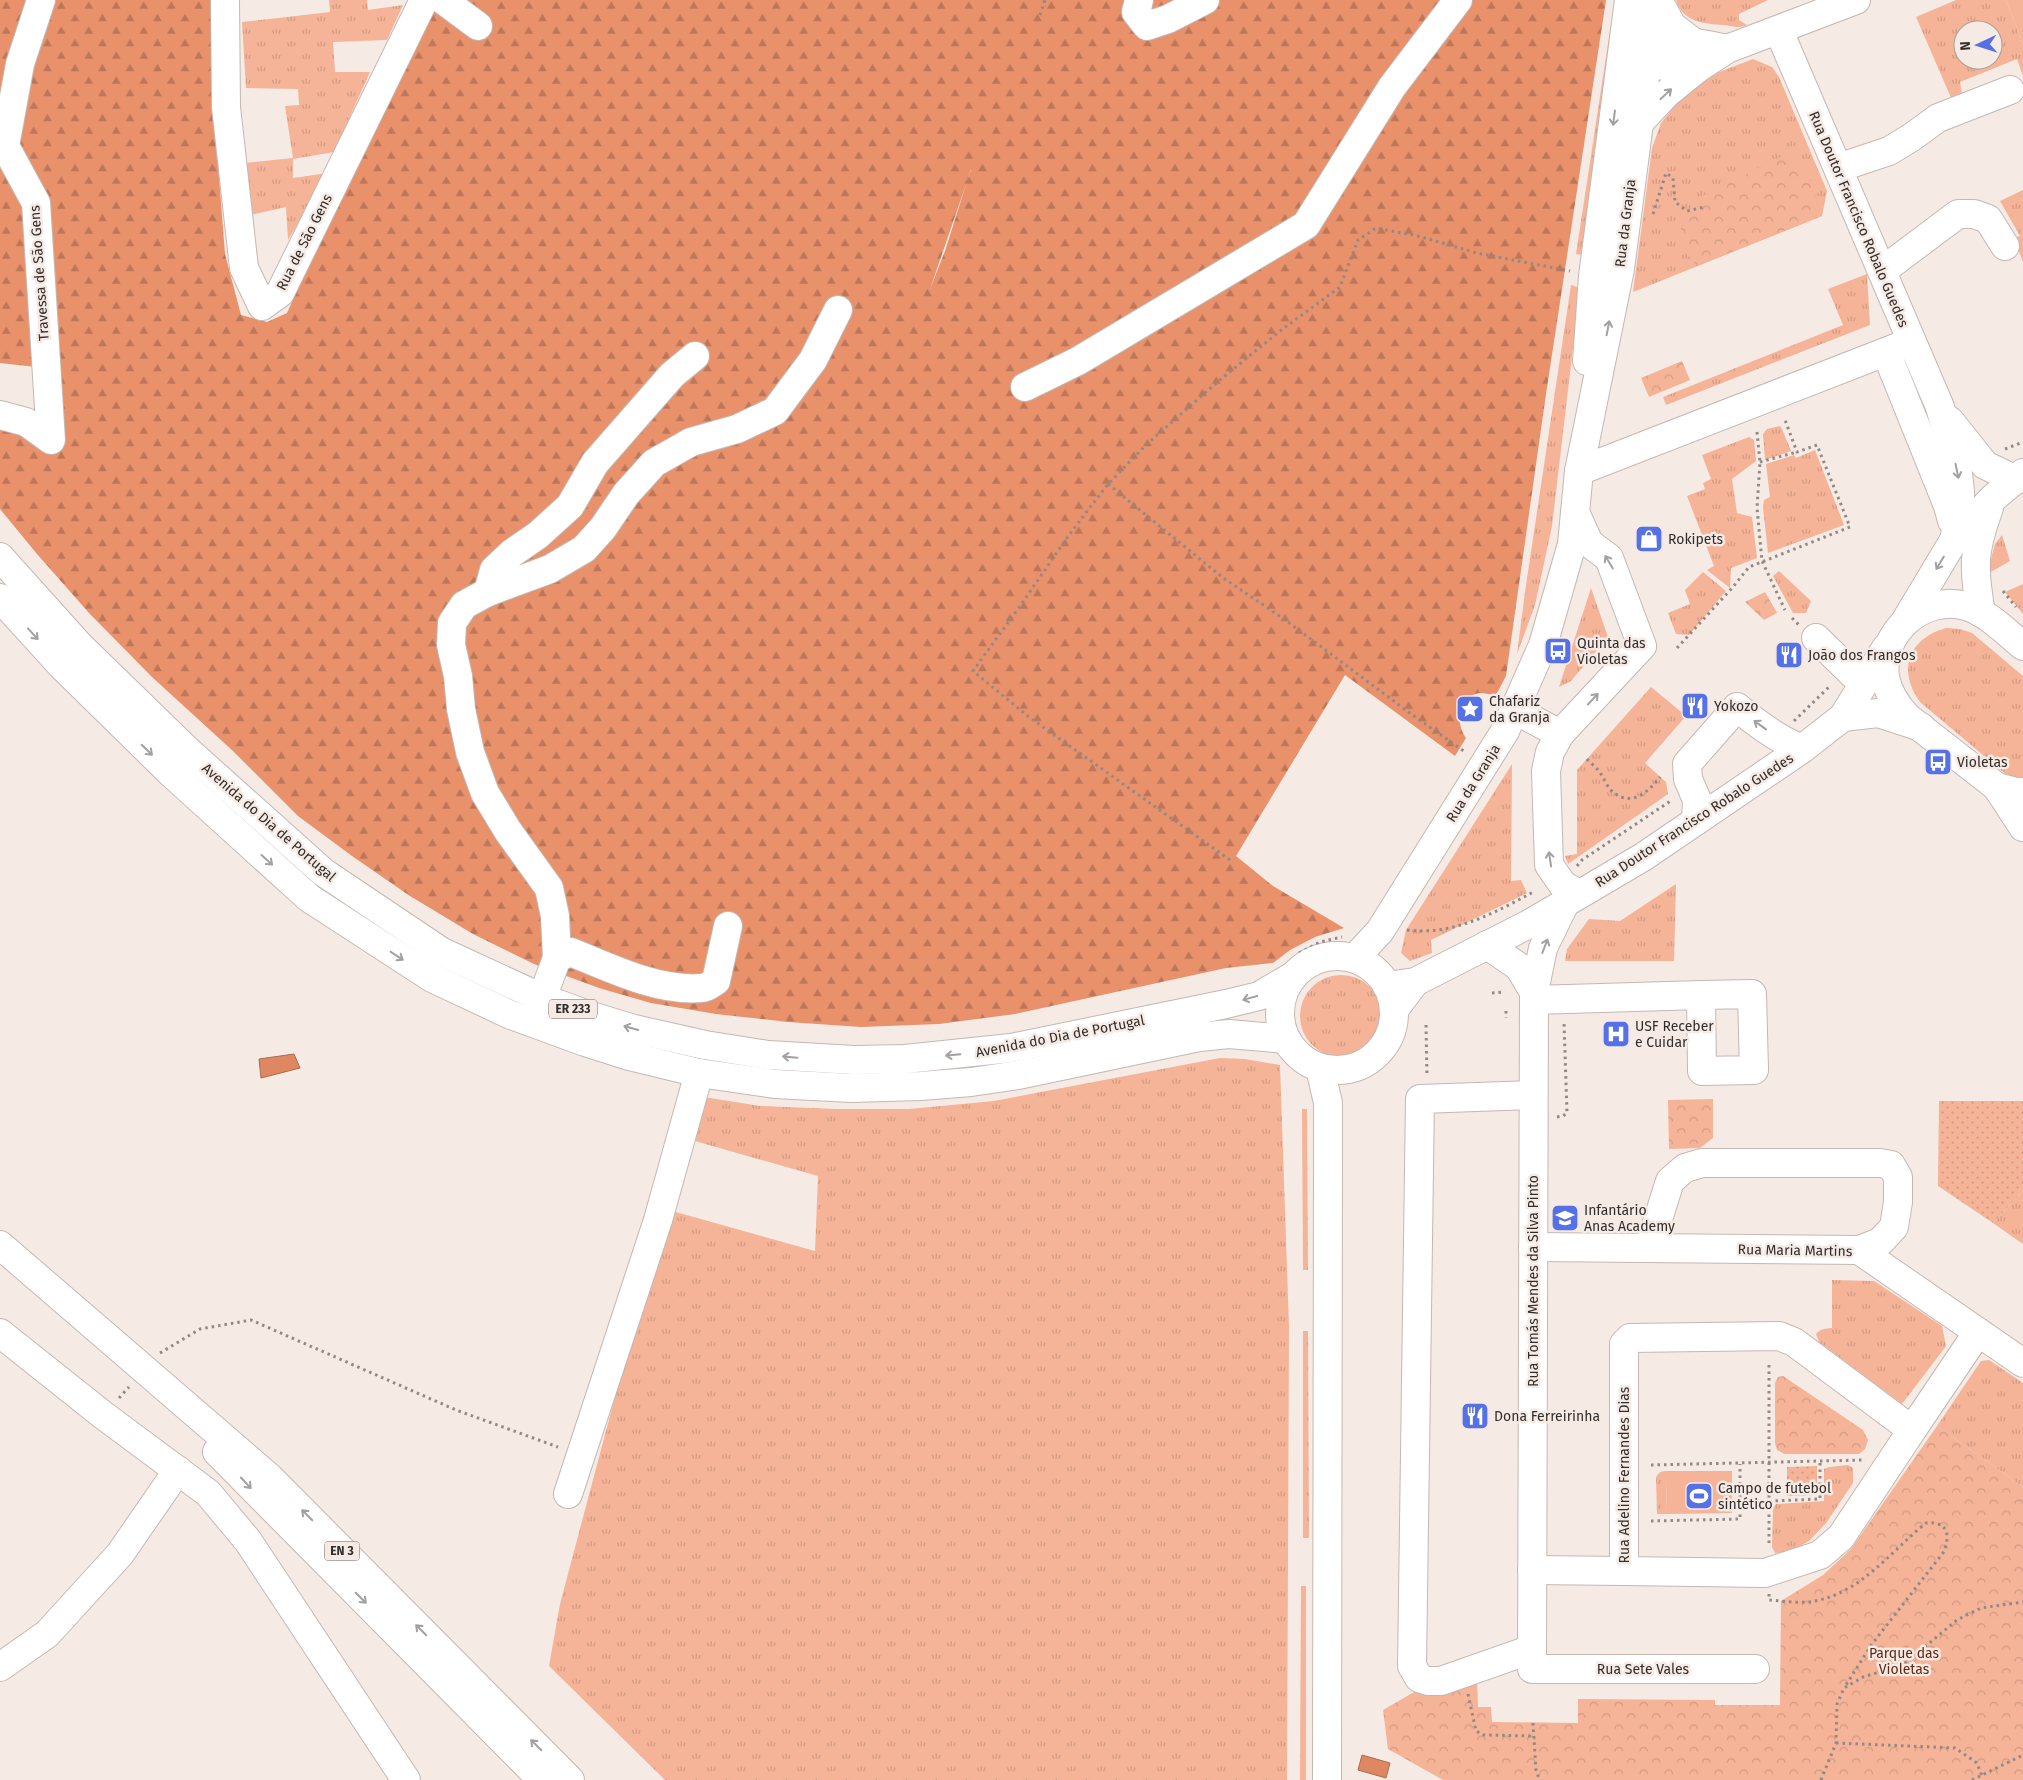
<svg xmlns="http://www.w3.org/2000/svg" width="2023" height="1780" font-family="'Fira Sans',sans-serif">
<style>
.grass{fill:url(#grass-tufts);fill-rule:evenodd}
.forest{fill:url(#forest-firs);fill-rule:evenodd}
.park{fill:url(#park-crowns)}
.garden{fill:url(#garden-dots)}
.pitch{fill:#f5b397}
.water{fill:#de8761;stroke:#aa6c51}
.lines{fill:none;stroke-linecap:round;stroke-linejoin:round}
.minor-casing{stroke:#c3b8b3;stroke-width:30}
.major-casing{stroke:#c3b8b3;stroke-width:30}
.path{stroke:#918985;stroke-width:3;stroke-dasharray:2.5 4;stroke-linecap:butt}
.minor{stroke:#fff;stroke-width:28}
.major{stroke:#fff;stroke-width:28}
.oneway{stroke:#a2a0a0}
.labels{text-anchor:middle;stroke-width:5;stroke-linejoin:round;paint-order:stroke}
.shield{fill:#f6eae5;stroke:#6c6663;stroke-width:1}
.shield-label{font-size:12px;font-weight:bold;fill:#312d2b}
.street-label{font-size:14px;fill:#312d2b;stroke:#f6eae5}
.poi-label{font-size:14px;fill:#312d2b;stroke:#f6eae5;text-anchor:start}
.park-label{font-size:14px;fill:#622a0f;stroke:#f6eae5}
</style>
<defs>
<pattern id="grass-tufts" width="24" height="20" patternUnits="userSpaceOnUse" patternTransform="scale(1.25)"><rect width="24" height="20" fill="#f5b397"/><path d="M3 7l-1-3M5 7V3M7 7l1-3M15 17l-1-3M17 17v-4M19 17l1-3" fill="none" stroke="#d29a82"/></pattern>
<pattern id="forest-firs" width="22" height="20" patternUnits="userSpaceOnUse" patternTransform="scale(1.25)"><rect width="22" height="20" fill="#e9916b"/><path d="M5 1l3.5 6h-7zM16 11l3.5 6h-7z" fill="#bd7758"/></pattern>
<pattern id="park-crowns" width="20" height="18" patternUnits="userSpaceOnUse" patternTransform="scale(1.25)"><rect width="20" height="18" fill="#f5b397"/><path d="M2 6a3 3 0 1 1 6 0M12 15a3 3 0 1 1 6 0" fill="none" stroke="#d29a82"/></pattern>
<pattern id="garden-dots" width="8" height="8" patternUnits="userSpaceOnUse" patternTransform="scale(1.25)"><rect width="8" height="8" fill="#f5b397"/><path d="M2 2h.1M6 6h.1" fill="none" stroke="#d29a82" stroke-width="1.8" stroke-linecap="round"/></pattern>
</defs>
<rect width="100%" height="100%" fill="#f6eae5"/>
<g class="grass">
<polygon points="329,0 367,0 368,10 403,5 387,40 333,42 335,72 370,72 334,152 293,159 293,178 328,173 288,240 286,207 251,215 245,163 293,158 285,106 299,105 298,89 246,88 242,22 330,12"/>
<path d="M1676,0H1768L1739,14V20L1747,25C1737,29 1734,26 1724,25C1705,24 1682,22 1676,0Z"/>
<path d="M1956,0H2006L2023,44V76L2017,59L1960,82L1962,95L1952,100L1916,17ZM1963,30H1993V60H1963Z"/>
<polygon points="1611,24 1613,24 1583,255 1576,254"/>
<polygon points="1753,59 1772,67 1779,77 1827,191 1822,216 1633,292 1652,148 1661,123 1685,93 1697,84 1714,74"/>
<polygon points="2023,190 2023,235 2020,236 2000,201"/>
<polygon points="1867,274 1870,325 1666,405 1663,397 1843,325 1828,289"/>
<polygon points="1571,285 1580,288 1552,526 1535,605 1517,654 1525,592"/>
<polygon points="1780,426 1782,429 1791,451 1765,460 1763,434 1767,429"/>
<polygon points="1749,437 1754,440 1756,461 1732,479 1737,513 1752,517 1757,558 1731,568 1730,588 1707,570 1714,566 1687,496 1705,489 1703,483 1711,479 1702,455"/>
<polygon points="1815,450 1844,525 1768,553 1763,507 1764,500 1770,497 1766,464 1794,455 1796,458"/>
<polygon points="2002,535 2010,561 1987,574 1995,544"/>
<polygon points="1779,571 1811,601 1806,613 1793,613 1773,576"/>
<polygon points="1703,572 1726,591 1689,635 1676,634 1668,613 1690,604 1685,590"/>
<polygon points="2023,584 2023,614 2005,592"/>
<polygon points="1591,588 1608,637 1571,681 1559,687"/>
<path d="M1946,628L1960,629L1972,633L2023,676V780L2009,777L1920,702C1897,670 1908,639 1946,628Z"/>
<polygon points="1651,687 1686,716 1645,763 1666,782 1668,794 1568,864 1565,856 1577,854 1577,770"/>
<polygon points="1512,764 1511,881 1521,880 1527,893 1431,940 1432,953 1410,961 1401,953 1406,930"/>
<polygon points="1676,884 1674,961 1565,961 1567,949 1589,919 1620,921"/>
<circle cx="1341" cy="1016" r="41"/>
<polygon points="1047,1053 1048,1058 937,1073 826,1076 736,1068 736,1062"/>
<polygon points="1220,1058 1245,1059 1280,1065 1289,1327 1287,1780 665,1780 549,1666 560,1604 665,1209 815,1251 818,1176 688,1139 704,1097 760,1106 836,1109 909,1109 994,1101"/>
<polygon points="1302,1109 1307,1109 1308,1270 1303,1270"/>
<polygon points="2023,1191 2023,1244 1993,1223"/>
<path d="M1832,1280L1874,1281L1942,1326L1946,1346L1902,1404L1819,1342L1816,1334C1821,1328 1825,1329 1832,1328Z"/>
<polygon points="1303,1331 1308,1331 1309,1538 1303,1538"/>
<polygon points="1989,1360 2023,1383 2023,1487 1937,1426 1981,1361"/>
<polygon points="1848,1465 1853,1468 1853,1483 1826,1523 1809,1541 1790,1552 1775,1553 1772,1547 1773,1509 1776,1504 1824,1501 1824,1469 1829,1467"/>
<polygon points="1665,1471 1732,1471 1732,1478 1666,1478 1667,1514 1657,1514 1656,1477 1660,1472"/>
<polygon points="1301,1586 1306,1586 1306,1780 1300,1780"/>
</g>
<g class="forest">
<polygon points="0,0 33,0 0,126"/>
<path d="M52,0H211L215,126L225,254L241,315L267,322L287,313L324,230L436,0H1606L1546,394L1506,676L1496,695C1491,695 1485,693 1480,693C1457,696 1455,723 1466,738L1455,756L1345,675L1236,856L1273,886L1344,928L1315,937L1290,950L1273,963L1226,968L1015,1014L939,1024L861,1027L788,1022L716,1014L651,1003L599,988L534,964L473,934L410,896L352,856L298,816L233,751L152,677L89,613L37,554L0,509V427L20,433L46,454L59,451L43,196L16,141L27,83ZM971,169L945,251L930,289L971,170Z"/>
<polygon points="0,158 27,209 36,367 0,363"/>
</g>
<g class="park">
<polygon points="1782,156 1791,156 1801,167 1818,193 1810,204 1817,218 1697,266 1681,246 1680,233 1683,222 1698,198"/>
<polygon points="1682,361 1690,380 1649,397 1641,378"/>
<polygon points="1765,592 1777,613 1764,620 1745,602"/>
<polygon points="1713,1099 1713,1138 1700,1148 1669,1149 1668,1100"/>
<polygon points="1783,1376 1863,1430 1868,1440 1865,1449 1859,1454 1784,1454 1777,1450 1775,1443 1775,1383 1778,1377"/>
<path d="M1937,1426L2023,1487V1780H1443L1388,1749L1383,1710L1416,1691C1442,1699 1454,1691 1477,1680L1478,1707H1491L1492,1722L1578,1723V1699L1715,1700V1705H1780L1781,1601L1823,1575L1851,1549Z"/>
</g>
<g class="garden">
<polygon points="1939,1101 2023,1101 2023,1191 1993,1223 1938,1186"/>
<polygon points="1817,1466 1817,1495 1787,1496 1787,1467"/>
</g>
<g class="pitch">
<polygon points="2006,0 2023,0 2023,44"/>
<polygon points="2023,235 2023,262 2014,238"/>
<polygon points="1666,1478 1732,1478 1732,1513 1667,1514"/>
</g>
<g class="water">
<polygon points="294,1054 300,1068 261,1078 259,1059"/>
<polygon points="1362,1755 1390,1763 1386,1778 1358,1770"/>
</g>
<g class="lines">
<defs>
<g id="minor">
<polyline points="225,0 226,107 244,268 262,306 280,293 424,0"/>
<polyline points="443,0 478,26"/>
<polyline points="1139,0 1136,12 1147,26 1168,19 1205,0"/>
<polyline points="1658,0 1672,26 1693,42"/>
<polyline points="1779,31 1940,407 1958,473 1960,492 1960,512 1954,540"/>
<polyline points="1638,34 1647,52 1663,66 1698,68 1727,49 1856,0"/>
<path d="M1636,62C1643,55 1651,48 1661,44C1679,38 1709,45 1727,49"/>
<polyline points="1638,124 1666,94 1698,68"/>
<polyline points="1838,168 1889,151 1912,137 1938,118 2010,90"/>
<polyline points="1882,271 1958,214 1974,214 1988,219 2005,246"/>
<polyline points="1886,352 1948,506 1952,521"/>
<polyline points="1025,387 1078,361 1306,225 1392,87 1458,0"/>
<polyline points="0,415 26,422 51,440 36,203 5,146 20,64 41,0"/>
<polyline points="1950,421 1985,465 2016,480"/>
<polyline points="1579,471 1911,342"/>
<polyline points="1575,512 1589,543 1609,558 1642,646 1560,734 1550,752 1546,771 1549,865 1563,885 1579,894"/>
<polyline points="488,592 494,570 512,553 538,535 570,506 595,463 672,375 695,356"/>
<path d="M1981,613C1973,568 1973,551 1989,508"/>
<polyline points="1906,620 1954,540 1992,499 2023,473"/>
<polyline points="1816,638 1863,684"/>
<path d="M2023,646C2006,632 1988,613 1966,606C1923,594 1879,633 1885,677C1888,693 1896,705 1907,717L1997,787L2016,792H2023"/>
<polyline points="1515,710 1560,734"/>
<polyline points="1843,717 1886,648"/>
<polyline points="1997,787 2023,827"/>
<path d="M1696,821L1697,800L1688,779L1687,764L1737,707C1757,724 1777,739 1802,749"/>
<polyline points="1487,945 1519,967 1534,992 1532,1669 1755,1669"/>
<polyline points="557,958 555,916 549,888 508,831 485,793 470,752 461,709 458,676 451,645 452,623 464,605 488,592 550,569 584,549 603,528 626,494 654,463 691,442 737,429 775,411 813,360 838,310"/>
<polyline points="1387,986 1415,982 1529,924 1565,903 1643,857 1802,749 1843,717 1878,713 1921,727"/>
<polyline points="1534,992 1543,948 1565,903"/>
<polygon points="1752,994 1754,1070 1702,1071 1701,995"/>
<path d="M542,998L557,958L571,952C610,968 659,992 702,988C707,988 711,984 716,981L728,926"/>
<polyline points="1534,1000 1701,995"/>
<polyline points="1394,1010 1415,982"/>
<polyline points="1533,1247 1859,1250 2023,1363"/>
<polyline points="1649,1248 1670,1181 1685,1168 1702,1163 1880,1163 1891,1165 1898,1177 1898,1202 1894,1227 1880,1242 1859,1250"/>
<polyline points="0,1333 103,1415 208,1493 248,1541 406,1780"/>
<polyline points="1912,1430 1841,1537 1820,1555 1765,1573 1624,1571 1624,1344 1630,1338 1779,1336 1794,1342 1912,1430 1978,1332"/>
<polyline points="568,1494 658,1220 699,1073"/>
<polyline points="1532,1570 1624,1571"/>
<polyline points="1532,1649 1441,1681 1428,1681 1419,1678 1412,1666 1420,1099 1533,1095"/>
<polyline points="0,1667 47,1634 120,1554 178,1470"/>
</g>
<g id="major">
<polyline points="1587,361 1593,276 1629,0"/>
<polyline points="0,557 80,646 188,751 323,872 442,952 542,998 588,1015 634,1029 705,1045 768,1055 854,1060 905,1059 1011,1048 1226,1004 1259,996 1293,976"/>
<polyline points="0,598 61,665 171,773 309,898 432,978 511,1015 585,1042 629,1056 699,1073 775,1084 851,1088 921,1086 971,1082 1018,1075 1199,1037 1229,1034 1286,1039"/>
<circle cx="1337" cy="1013" r="57"/>
<polyline points="1355,958 1380,931 1505,731 1543,645 1572,544 1579,471 1620,269 1655,0"/>
<polyline points="1320,1068 1328,1103 1328,1159 1327,1780"/>
<polyline points="0,1245 269,1477 570,1780"/>
<polyline points="217,1452 542,1780"/>
</g>
</defs>
<use href="#minor" class="minor-casing"/>
<use href="#major" class="major-casing"/>
<g class="path">
<polyline points="1040,15 1045,0"/>
<polyline points="1653,214 1666,173 1673,178 1675,202 1687,211 1704,207"/>
<polyline points="1757,432 1760,462 1757,508 1762,561 1785,610"/>
<polyline points="2005,449 2023,442"/>
<polyline points="1760,462 1797,452"/>
<polyline points="1108,484 1222,577 1284,619 1407,711 1465,752"/>
<polyline points="2003,591 2016,607"/>
<polyline points="1792,618 1799,625"/>
<polyline points="1677,648 1733,587 1749,567 1850,527 1817,445 1797,452 1785,420"/>
<polyline points="1794,721 1831,685"/>
<path d="M1587,759C1590,763 1595,766 1598,770C1604,777 1607,788 1614,793C1633,807 1649,791 1660,777"/>
<polyline points="1230,860 1029,717 973,671 1020,606 1069,535 1108,484 1147,444 1215,384 1280,331 1340,287 1358,240 1376,228 1418,236 1477,253 1570,271"/>
<polyline points="1577,866 1582,860 1672,800"/>
<path d="M1407,930C1454,936 1496,912 1535,891"/>
<polyline points="1299,953 1320,942 1342,937"/>
<polyline points="1492,993 1505,992"/>
<polyline points="1506,1011 1506,1018"/>
<polyline points="1426,1025 1427,1076"/>
<polyline points="1557,1117 1563,1116 1567,1113 1564,1023"/>
<polyline points="160,1353 200,1329 251,1320 456,1410 558,1447"/>
<polyline points="119,1398 129,1387"/>
<polyline points="1651,1465 1863,1460"/>
<polyline points="1769,1501 1820,1499 1820,1461"/>
<polyline points="1651,1521 1740,1519 1740,1464"/>
<polyline points="1769,1543 1769,1362"/>
<path d="M1769,1594V1600C1783,1601 1801,1604 1815,1601C1862,1592 1891,1551 1926,1523C1948,1521 1951,1535 1943,1553L1872,1644L1844,1688"/>
<polyline points="1468,1694 1476,1731 1484,1735 1533,1736"/>
<polyline points="1533,1723 1536,1771 1540,1780"/>
<polyline points="1836,1743 1955,1748 1977,1763 1982,1776"/>
<polyline points="1821,1780 1836,1743 1837,1704 1844,1688 1863,1677 1903,1665 1957,1620 1981,1608 2023,1602"/>
<polyline points="1972,1780 2023,1755"/>
</g>
<use href="#minor" class="minor"/>
<use href="#major" class="major"/>
</g>
<defs><path id="oneway-shaft" d="M-6 0H5M1.5-3L5.5 0L1.5 3" fill="none" stroke-width="1.6" stroke-linecap="round" stroke-linejoin="round" transform="scale(1.25)"/></defs>
<g class="oneway">
<use href="#oneway-shaft" transform="translate(1666 94) rotate(-43)"/>
<use href="#oneway-shaft" transform="translate(1614 118) rotate(97)"/>
<use href="#oneway-shaft" transform="translate(1608 328) rotate(-79)"/>
<use href="#oneway-shaft" transform="translate(1957 471) rotate(78)"/>
<use href="#oneway-shaft" transform="translate(1609 562) rotate(-121)"/>
<use href="#oneway-shaft" transform="translate(1940 563) rotate(121)"/>
<use href="#oneway-shaft" transform="translate(33 634) rotate(48)"/>
<use href="#oneway-shaft" transform="translate(1593 699) rotate(-47)"/>
<use href="#oneway-shaft" transform="translate(1760 725) rotate(-144)"/>
<use href="#oneway-shaft" transform="translate(147 750) rotate(44)"/>
<use href="#oneway-shaft" transform="translate(1550 859) rotate(-98)"/>
<use href="#oneway-shaft" transform="translate(267 860) rotate(42)"/>
<use href="#oneway-shaft" transform="translate(1545 946) rotate(-69)"/>
<use href="#oneway-shaft" transform="translate(397 956) rotate(33)"/>
<use href="#oneway-shaft" transform="translate(1250 998) rotate(165)"/>
<use href="#oneway-shaft" transform="translate(631 1028) rotate(-164)"/>
<use href="#oneway-shaft" transform="translate(953 1055) rotate(175)"/>
<use href="#oneway-shaft" transform="translate(790 1057) rotate(-175)"/>
<use href="#oneway-shaft" transform="translate(246 1483) rotate(47)"/>
<use href="#oneway-shaft" transform="translate(307 1515) rotate(-135)"/>
<use href="#oneway-shaft" transform="translate(361 1598) rotate(45)"/>
<use href="#oneway-shaft" transform="translate(421 1630) rotate(-135)"/>
<use href="#oneway-shaft" transform="translate(536 1745) rotate(-135)"/>
</g>
<defs>
<symbol id="shop-square" viewBox="-11 -11 22 22"><rect x="-9" y="-9" width="18" height="18" rx="4" fill="#5670e6" stroke="#f6eae5"/><path d="M-5-2.5h2.3a2.7 3.5 0 0 1 5.4 0H5L5.5 6h-11ZM-1.5-2.5h3a1.5 2.3 0 0 0-3 0Z" fill="#fff"/></symbol>
<symbol id="bus-square" viewBox="-11 -11 22 22"><rect x="-9" y="-9" width="18" height="18" rx="4" fill="#5670e6" stroke="#f6eae5"/><path d="M-5-6H5V4H4V6H2V4H-2V6H-4V4H-5ZM-3.5-4V0h7V-4ZM-3.5 1.2v1.5H-2V1.2ZM2 1.2v1.5H3.5V1.2Z" fill="#fff"/></symbol>
<symbol id="restaurant-square" viewBox="-11 -11 22 22"><rect x="-9" y="-9" width="18" height="18" rx="4" fill="#5670e6" stroke="#f6eae5"/><path d="M-5-6h1v4h1v-4h1v4h1v-4h1v5L-1.5 .5V6h-2V.5L-5-1ZM5-6V6H3V1.5H1.5Q1.5-4 5-6Z" fill="#fff"/></symbol>
<symbol id="sight-square" viewBox="-11 -11 22 22"><rect x="-9" y="-9" width="18" height="18" rx="4" fill="#5670e6" stroke="#f6eae5"/><path d="M0-6L1.8-2.2L6-1.7L2.9 1.2L3.7 5.4L0 3.3L-3.7 5.4L-2.9 1.2L-6-1.7L-1.8-2.2Z" fill="#fff"/></symbol>
<symbol id="hospital-square" viewBox="-11 -11 22 22"><rect x="-9" y="-9" width="18" height="18" rx="4" fill="#5670e6" stroke="#f6eae5"/><path d="M-5-5h3v3.5h4V-5h3V5h-3V1.5h-4V5h-3Z" fill="#fff"/></symbol>
<symbol id="school-square" viewBox="-11 -11 22 22"><rect x="-9" y="-9" width="18" height="18" rx="4" fill="#5670e6" stroke="#f6eae5"/><path d="M0-5L7-2L0 1L-7-2ZM-4 1L0 2.5L4 1V4Q0 6-4 4Z" fill="#fff"/></symbol>
<symbol id="stadium-square" viewBox="-11 -11 22 22"><rect x="-9" y="-9" width="18" height="18" rx="4" fill="#5670e6" stroke="#f6eae5"/><path d="M0-5a6.5 5 0 1 0 0 10a6.5 5 0 1 0 0-10ZM-3.5-1.8h7v3.6h-7Z" fill="#fff"/></symbol>
</defs>
<g fill-rule="evenodd">
<use href="#shop-square" x="1633" y="523" width="32" height="32"/>
<use href="#bus-square" x="1542" y="635" width="32" height="32"/>
<use href="#restaurant-square" x="1773" y="639" width="32" height="32"/>
<use href="#restaurant-square" x="1679" y="690" width="32" height="32"/>
<use href="#sight-square" x="1454" y="693" width="32" height="32"/>
<use href="#bus-square" x="1922" y="746" width="32" height="32"/>
<use href="#hospital-square" x="1600" y="1018" width="32" height="32"/>
<use href="#school-square" x="1549" y="1202" width="32" height="32"/>
<use href="#restaurant-square" x="1459" y="1400" width="32" height="32"/>
<use href="#stadium-square" x="1683" y="1480" width="32" height="32"/>
</g>
<g class="labels">
<g class="shield">
<rect x="549" y="999.5" width="48" height="19" rx="4"/>
<rect x="324.5" y="1541.5" width="35" height="19" rx="4"/>
</g>
<g class="shield-label">
<text x="573" y="1013">ER 233</text>
<text x="342" y="1555">EN 3</text>
</g>
<g class="street-label">
<text transform="translate(1859 219) rotate(67)" y="5">Rua Doutor Francisco Robalo Guedes</text>
<text transform="translate(1625 223) rotate(-83)" y="5">Rua da Granja</text>
<text transform="translate(304 242) rotate(-63)" y="5">Rua de São Gens</text>
<text transform="translate(39 273) rotate(-94)" y="5">Travessa de São Gens</text>
<text transform="translate(1473 783) rotate(-58)" y="5">Rua da Granja</text>
<text transform="translate(1694 820) rotate(-33)" y="5">Rua Doutor Francisco Robalo Guedes</text>
<text transform="translate(269 822) rotate(41)" y="5">Avenida do Dia de Portugal</text>
<text transform="translate(1060 1036) rotate(-11)" y="5">Avenida do Dia de Portugal</text>
<text transform="translate(1795 1250) rotate(1)" y="5">Rua Maria Martins</text>
<text transform="translate(1533 1281) rotate(-90)" y="5">Rua Tomás Mendes da Silva Pinto</text>
<text transform="translate(1624 1475) rotate(-90)" y="5">Rua Adelino Fernandes Dias</text>
<text x="1643" y="1674">Rua Sete Vales</text>
</g>
<g class="poi-label">
<text x="1668" y="544">Rokipets</text>
<text x="1577" y="648">Quinta das<tspan x="1577" dy="16">Violetas</tspan></text>
<text x="1808" y="660">João dos Frangos</text>
<text x="1489" y="706">Chafariz<tspan x="1489" dy="16">da Granja</tspan></text>
<text x="1714" y="711">Yokozo</text>
<text x="1957" y="767">Violetas</text>
<text x="1635" y="1031">USF Receber<tspan x="1635" dy="16">e Cuidar</tspan></text>
<text x="1584" y="1215">Infantário<tspan x="1584" dy="16">Anas Academy</tspan></text>
<text x="1494" y="1421">Dona Ferreirinha</text>
<text x="1718" y="1493">Campo de futebol<tspan x="1718" dy="16">sintético</tspan></text>
</g>
<g class="park-label">
<text x="1904" y="1658">Parque das<tspan x="1904" dy="16">Violetas</tspan></text>
</g>
</g>
<g transform="translate(1978 45) rotate(266)"><circle r="24" fill="#f6eae5" stroke="#a79e9b"/>
<path d="M0-4L9 19L0 12L-9 19Z" fill="#5670e6"/>
<text y="-8" font-size="14" font-weight="bold" text-anchor="middle" fill="#312d2b">N</text>
</g>
</svg>
